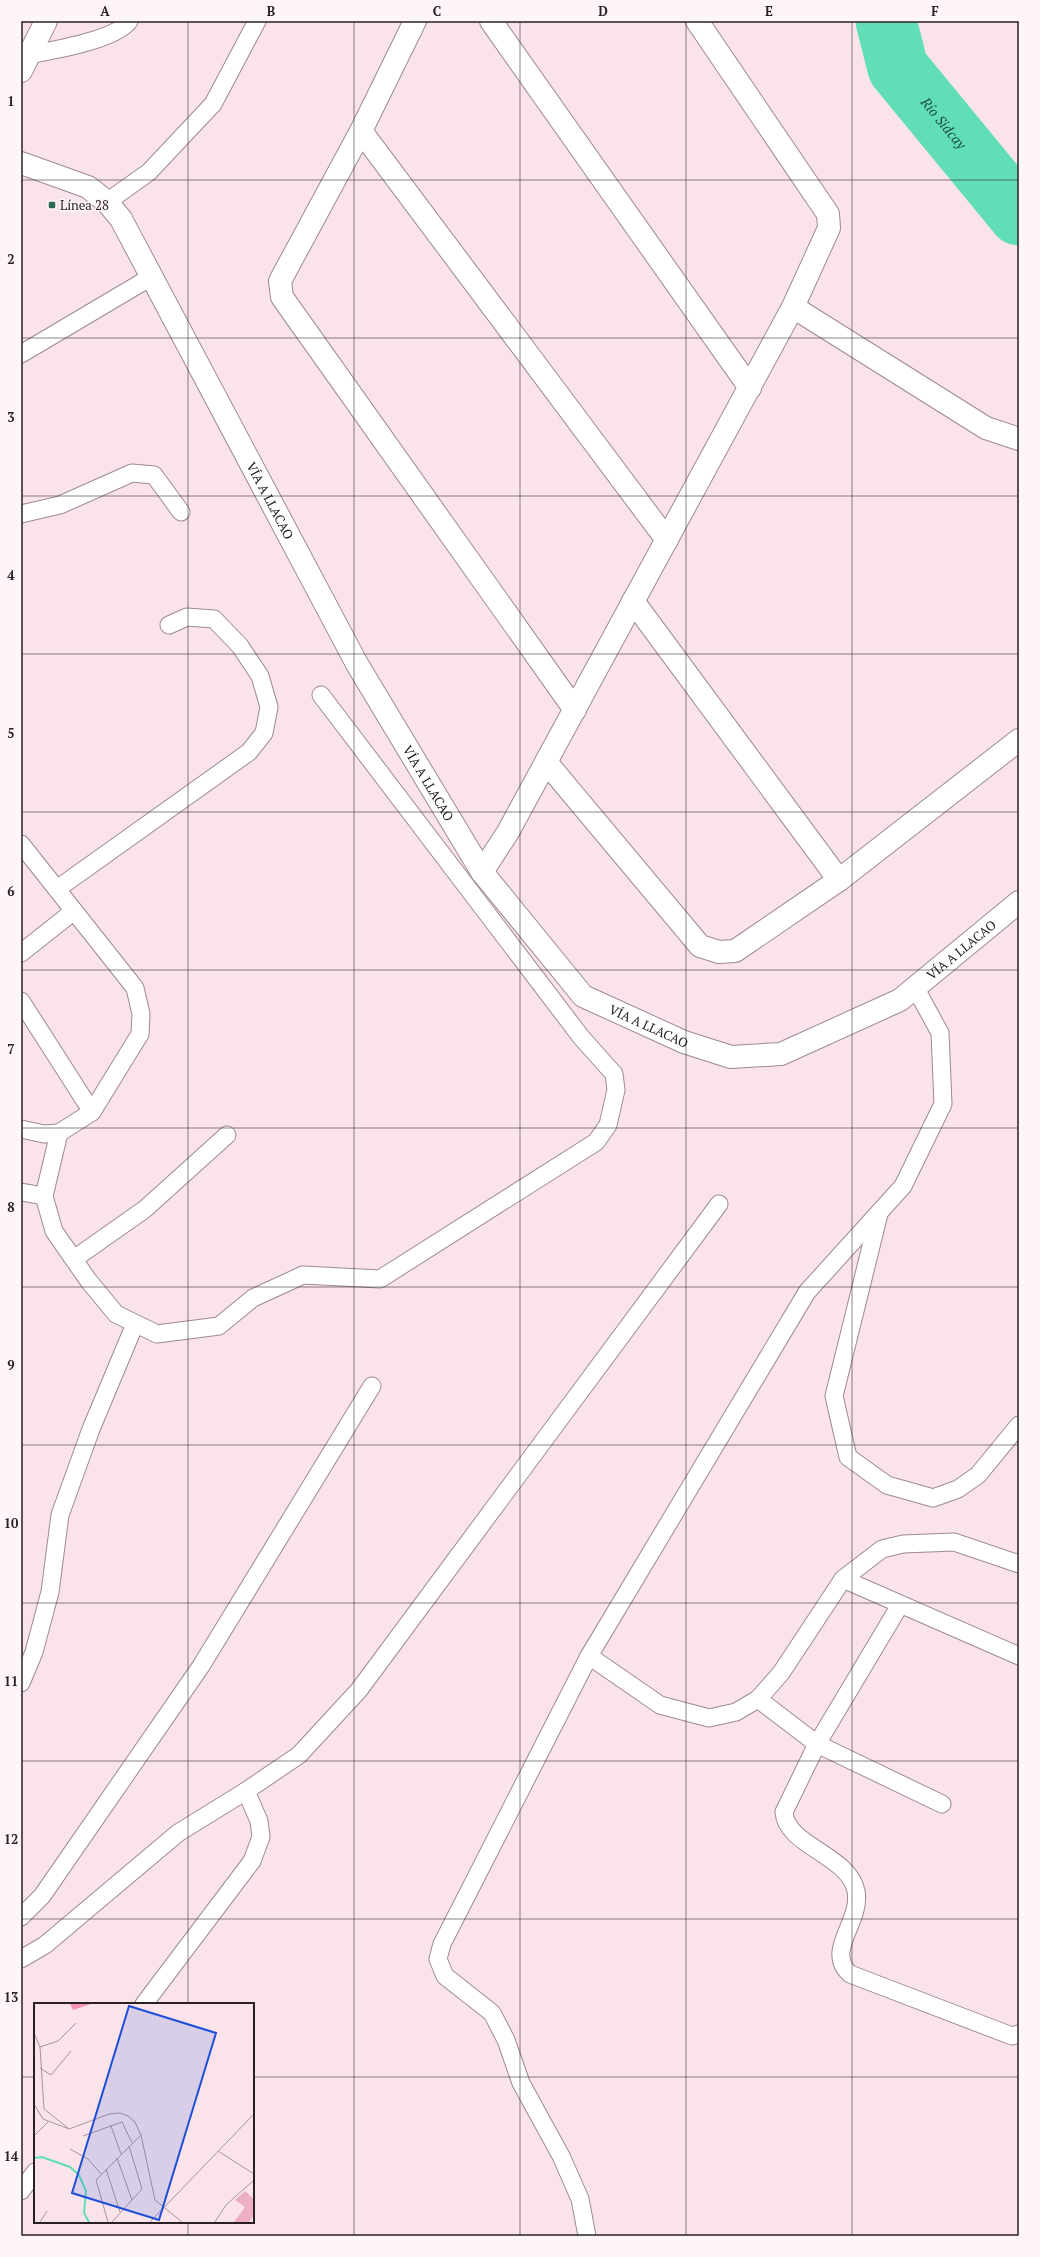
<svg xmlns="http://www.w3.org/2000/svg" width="1040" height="2257" font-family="'PT Serif',serif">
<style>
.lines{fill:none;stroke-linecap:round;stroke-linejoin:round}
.river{stroke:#61deb8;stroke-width:61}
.service-casing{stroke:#9e8a90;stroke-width:19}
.minor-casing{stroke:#9e8a90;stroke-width:24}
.tertiary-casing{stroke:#9e8a90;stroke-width:24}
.secondary-casing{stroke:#9e8a90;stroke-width:24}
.service{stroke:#fff;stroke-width:17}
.minor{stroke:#fff;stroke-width:22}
.tertiary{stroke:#fff;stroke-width:22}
.secondary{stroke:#fff;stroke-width:22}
.grid{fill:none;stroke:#282022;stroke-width:1;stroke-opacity:0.55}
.poi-dot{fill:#2a6956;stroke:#fef5f8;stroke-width:1.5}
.labels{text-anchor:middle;stroke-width:3;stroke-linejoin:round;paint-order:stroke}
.poi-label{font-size:13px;fill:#282022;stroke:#fef5f8;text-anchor:start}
.street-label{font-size:13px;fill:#282022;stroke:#fef5f8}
.water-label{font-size:14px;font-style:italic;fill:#184d3d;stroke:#fef5f8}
.inset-river{fill:none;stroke:#61deb8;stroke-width:2}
.inset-road{fill:none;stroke:#a6969a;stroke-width:1}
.view{fill:#1d4ed8;fill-opacity:0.15;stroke:#1d4ed8;stroke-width:2}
.inset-edge{fill:none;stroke:#282022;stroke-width:2}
.neatline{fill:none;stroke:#282022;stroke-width:1.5}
.grid-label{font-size:13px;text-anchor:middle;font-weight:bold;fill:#282022}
</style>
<rect width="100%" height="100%" fill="#fae4ea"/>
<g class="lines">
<path class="river" id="s1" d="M886,21L898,68L1019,215"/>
<defs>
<g id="service">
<path d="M29,55C53,50 116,40 129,21"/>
<polyline points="107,202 149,172 213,104 257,21"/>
<polyline points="21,354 151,277"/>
<polyline points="21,514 60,505 132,473 154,475 181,512"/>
<polyline points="21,844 135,988 141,1014 140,1034 92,1112 59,1133 44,1134 21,1129"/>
<polyline points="57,889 249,752 264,733 269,707 260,676 240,646 214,619 187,617 169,625"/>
<polyline points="21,953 74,911"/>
<polyline points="21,1001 92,1112"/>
<polyline points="59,1133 44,1196 54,1231 88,1280 116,1314 157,1334 219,1326 253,1298 303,1275 380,1279 596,1142 608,1125 616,1090 614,1074 581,1037 321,695"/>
<polyline points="21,1192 44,1196"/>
<polyline points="879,1214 834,1396 848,1457 887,1485 933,1498 958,1489 978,1475 1019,1425"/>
<polyline points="74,1259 145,1209 227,1135"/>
<polyline points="843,1579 1019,1656"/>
<polyline points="900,1605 817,1744 942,1804"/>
<polyline points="589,1656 660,1705 709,1718 736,1712 758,1699 781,1673 843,1579 882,1549 903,1544 954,1542 1019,1564"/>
<polyline points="21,1683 34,1652 50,1592 60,1515 91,1429 135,1324"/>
<path d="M758,1699L817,1744L784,1812C786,1846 849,1855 856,1891C862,1922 824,1951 850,1974L1012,2036L1019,2034"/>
<polyline points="21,1917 42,1896 201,1666 372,1386"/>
<polyline points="21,1959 45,1945 178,1833 246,1791 299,1755 359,1690 719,1204"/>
<polyline points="144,2004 252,1861 261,1837 259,1821 246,1791"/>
<polyline points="21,2191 35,2172"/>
<polyline points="587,2236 580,2199 561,2156 521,2083 506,2040 492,2013 445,1976 438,1959 442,1944 589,1656 807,1292 903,1186 943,1104 940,1033 915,987"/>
</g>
<g id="minor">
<polyline points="415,21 361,131 280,281 282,297 575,710"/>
<polyline points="491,21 750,388"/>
<polyline points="361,131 667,540"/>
<polyline points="793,307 986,428 1019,439"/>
<polyline points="633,601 839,880"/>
<polyline points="546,762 700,946 719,952 735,951 839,880 1019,740"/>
<polyline points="482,872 508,832 793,307 829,228 828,214 697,21"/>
</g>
<g id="tertiary">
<path id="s2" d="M21,163L88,187L107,202L121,219L357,664L482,872L583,996L684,1042L731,1057L781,1054L900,1000L1019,902"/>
</g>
<polyline id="secondary" points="21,71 46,21"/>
</defs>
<use href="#service" class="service-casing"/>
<use href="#minor" class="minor-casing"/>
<use href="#tertiary" class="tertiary-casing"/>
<use href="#secondary" class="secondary-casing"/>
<use href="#service" class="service"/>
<use href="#minor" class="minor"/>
<use href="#tertiary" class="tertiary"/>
<use href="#secondary" class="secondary"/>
</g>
<path class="grid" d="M188,21V2004M354,21V2236M520,21V2236M686,21V2236M852,21V2236M21,180H1019M21,338H1019M21,496H1019M21,654H1019M21,812H1019M21,970H1019M21,1128H1019M21,1287H1019M21,1445H1019M21,1603H1019M21,1761H1019M21,1919H1019M21,2077H35M253,2077H1019M188,2222V2236"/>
<rect class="poi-dot" x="48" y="201" width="8" height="8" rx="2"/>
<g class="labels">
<g class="poi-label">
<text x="60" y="210">Línea 28</text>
</g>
<g class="street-label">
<text dy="5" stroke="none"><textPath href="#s2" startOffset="436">VÍA A LLACAO</textPath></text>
<text dy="5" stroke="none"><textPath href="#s2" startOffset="760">VÍA A LLACAO</textPath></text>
<text dy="5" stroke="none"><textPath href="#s2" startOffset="1444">VÍA A LLACAO</textPath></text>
<text dy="5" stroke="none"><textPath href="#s2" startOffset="1096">VÍA A LLACAO</textPath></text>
</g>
<g class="water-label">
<text dy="5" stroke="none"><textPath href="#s1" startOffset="120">Río Sidcay</textPath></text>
</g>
</g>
<g transform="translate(34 2003)">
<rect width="220" height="220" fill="#fae4ea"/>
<path d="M211,188L220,196V212L215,219H200L211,204L201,197Z" fill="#edafc2"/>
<path d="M36,1H57L39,7Z" fill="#f692b2"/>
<path class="inset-river" d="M0,155L8,154L36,164L45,172L52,188L50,210L55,219"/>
<path class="inset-road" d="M0,30L6,44L10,106L34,125M6,44L24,38L42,20M6,65L17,72L37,48M0,101L9,116L35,126L75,111L86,110L94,113L101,119L107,132L121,197L148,219M77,123L87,151M0,133L14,119M49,133L88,119L98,140M36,146L54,156L67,171M184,148L220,171M83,155L98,197M72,166L86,209M6,219L13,208M74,219L62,177L107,132M78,219L108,186L95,143M116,219L220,111M181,219L192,202L220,177"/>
<path class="view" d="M95,3L182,30L125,217L38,190Z"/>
<rect width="220" height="220" class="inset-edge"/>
</g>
<rect width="1040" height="2257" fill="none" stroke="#fef5f8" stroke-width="44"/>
<rect x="22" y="22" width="996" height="2213" class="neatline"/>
<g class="grid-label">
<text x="105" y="16">A</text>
<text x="271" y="16">B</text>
<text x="437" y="16">C</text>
<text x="603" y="16">D</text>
<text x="769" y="16">E</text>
<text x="935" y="16">F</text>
<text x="11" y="106">1</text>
<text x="11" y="264">2</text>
<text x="11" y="422">3</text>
<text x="11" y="580">4</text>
<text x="11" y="738">5</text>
<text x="11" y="896">6</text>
<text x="11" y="1054">7</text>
<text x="11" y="1212">8</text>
<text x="11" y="1370">9</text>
<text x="11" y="1528">10</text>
<text x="11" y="1686">11</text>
<text x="11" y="1844">12</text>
<text x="11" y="2002">13</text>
<text x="11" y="2161">14</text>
</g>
</svg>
